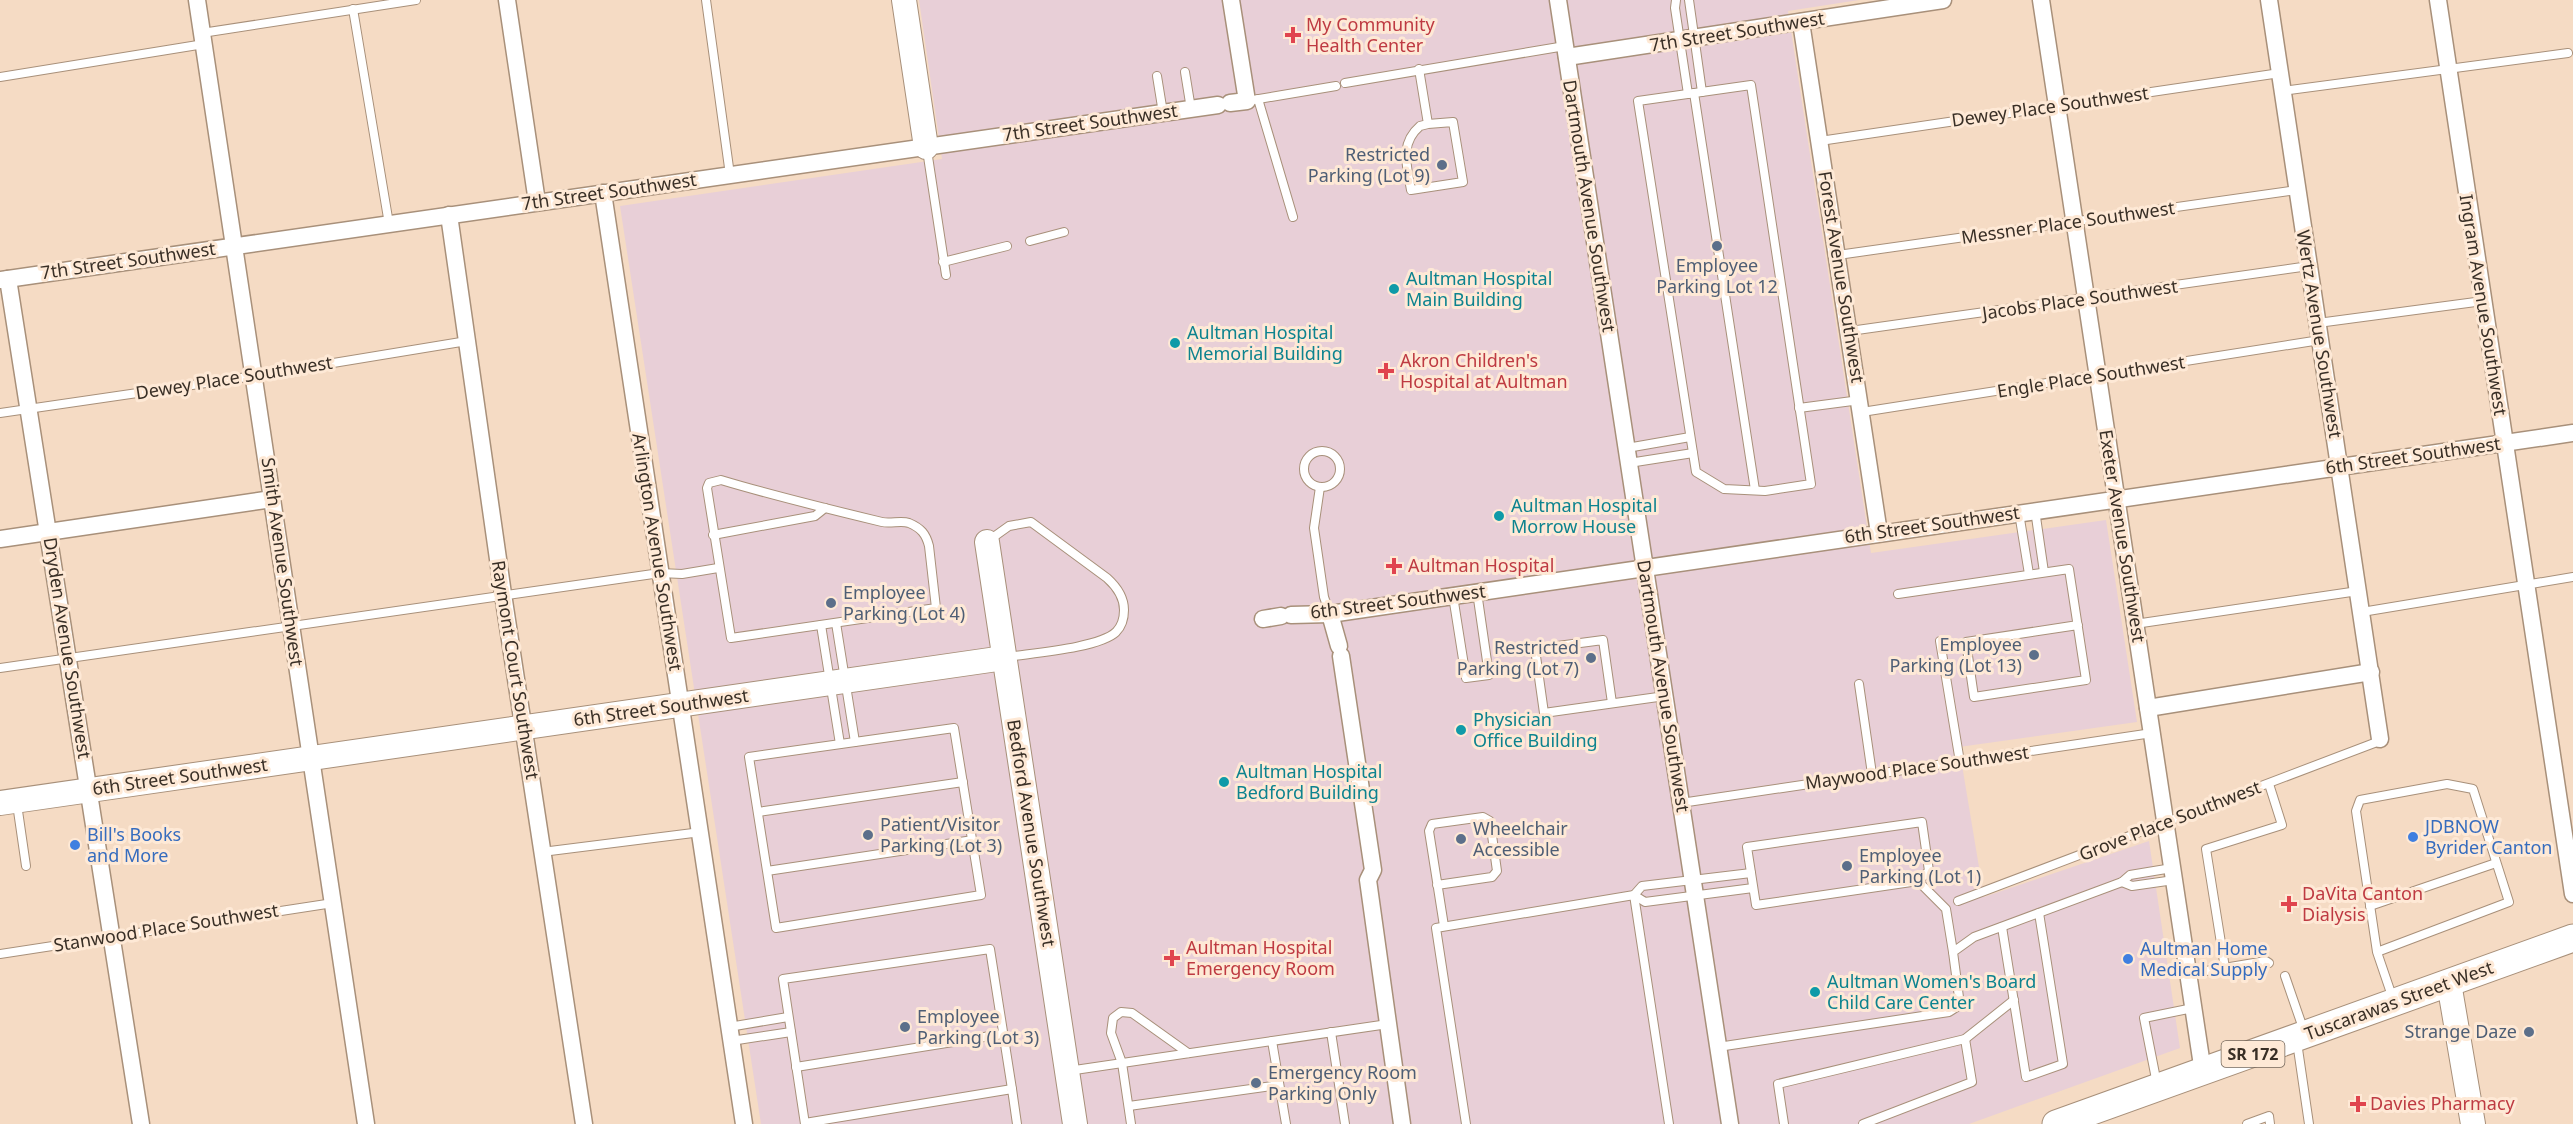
<svg xmlns="http://www.w3.org/2000/svg" width="2573" height="1124" font-family="'Noto Sans',sans-serif">
<style>
.medical{fill:#e8cfd7}
.lines{fill:none;stroke-linecap:round;stroke-linejoin:round}
.lane-casing{stroke:#a8907a;stroke-width:10}
.street-casing{stroke:#a8907a;stroke-width:19}
.secondary-casing{stroke:#a8907a;stroke-width:26}
.primary-casing{stroke:#a8907a;stroke-width:29}
.lane{stroke:#fff;stroke-width:8}
.street{stroke:#fff;stroke-width:16}
.secondary{stroke:#fff;stroke-width:24}
.primary{stroke:#fff;stroke-width:27}
.health-dot{fill:#e0444e;stroke:#fee9d6;stroke-width:2}
.service-dot{fill:#5c6f8a;stroke:#fee9d6;stroke-width:2}
.culture-dot{fill:#0f9aa8;stroke:#fee9d6;stroke-width:2}
.shop-dot{fill:#3f7fe0;stroke:#fee9d6;stroke-width:2}
.labels{text-anchor:middle;stroke-width:6;stroke-linejoin:round;paint-order:stroke}
.shield{fill:#fee9d6;stroke:#74675b;stroke-width:1.5}
.shield-label{font-size:16px;font-weight:bold;fill:#392f26}
.health-label{font-size:18px;fill:#be3a42;stroke:#fee9d6;text-anchor:start}
.street-label{font-size:18px;fill:#392f26;stroke:#fee9d6}
.service-label{font-size:18px;fill:#4e5e75;stroke:#fee9d6;text-anchor:start}
.culture-label{font-size:18px;fill:#0d838f;stroke:#fee9d6;text-anchor:start}
.shop-label{font-size:18px;fill:#366cbe;stroke:#fee9d6;text-anchor:start}
</style>
<rect width="100%" height="100%" fill="#f5dbc4"/>
<polygon class="medical" points="919,0 1859,0 1788,11 1871,553 2106,520 2137,722 1959,747 1984,897 2149,841 2180,1048 1969,1124 761,1124 620,206 942,159"/>
<g class="lines">
<defs>
<g id="lane">
<polyline points="706,0 730,175"/>
<polyline points="1676,0 1675,8 1688,94"/>
<polyline points="1689,0 1702,92"/>
<polyline points="353,9 389,224"/>
<polyline points="202,33 416,0"/>
<path d="M1419,69L1428,124L1453,122L1463,182L1411,190C1407,166 1399,144 1420,126L1428,124"/>
<polyline points="1185,72 1191,109"/>
<polyline points="1157,76 1163,113"/>
<polyline points="0,77 204,44"/>
<polyline points="1345,83 1565,46"/>
<polygon points="1751,85 1811,484 1765,491 1724,489 1696,472 1638,101"/>
<polyline points="2282,91 2568,53"/>
<polyline points="1694,93 1755,490"/>
<polyline points="1258,99 1293,217"/>
<polyline points="1253,100 1336,86"/>
<polyline points="1820,141 2280,73"/>
<polyline points="927,150 946,275"/>
<polyline points="1030,241 1064,232"/>
<polyline points="1838,255 2297,190"/>
<polyline points="943,262 1007,246"/>
<polyline points="2318,323 2483,301"/>
<polyline points="1850,331 2309,266"/>
<polyline points="1799,408 1860,400"/>
<polyline points="1862,412 2320,340"/>
<polyline points="0,413 254,376 467,341"/>
<polyline points="1627,448 1690,437"/>
<circle cx="1322" cy="469" r="18"/>
<polyline points="1629,463 1693,453"/>
<path d="M721,480C774,496 828,509 882,522C891,524 901,520 909,523C921,528 926,534 929,546L936,608L731,638L707,488L709,483Z"/>
<polyline points="1320,487 1314,528 1324,597 1330,614"/>
<polyline points="2035,510 2044,572"/>
<polyline points="2019,513 2029,574"/>
<polyline points="713,535 815,516 825,508"/>
<path d="M988,541L1009,526L1031,522L1107,578C1117,587 1124,597 1124,610C1124,618 1122,626 1116,632C1099,648 1032,653 1007,657"/>
<polyline points="1898,594 2069,569 2086,680 1974,697 1966,642 2078,625"/>
<polyline points="1453,596 1466,678 1489,675 1477,592"/>
<polyline points="2362,612 2573,577"/>
<polyline points="836,623 855,742"/>
<polyline points="2135,624 2358,591"/>
<polyline points="821,625 840,744"/>
<polyline points="1940,641 1960,762"/>
<polyline points="0,668 660,573 682,574 718,568"/>
<polyline points="1859,684 1872,774"/>
<polyline points="1612,703 1603,640 1535,649 1544,713 1665,696"/>
<polyline points="1681,803 2152,733"/>
<polyline points="17,804 26,866"/>
<polyline points="758,812 963,782"/>
<polygon points="1922,822 1929,871 1918,881 1756,905 1747,847"/>
<polyline points="542,852 701,832"/>
<polyline points="767,871 776,928 981,895 954,728 749,757 767,871 973,840"/>
<polyline points="1918,881 1946,909 1953,952"/>
<polyline points="2122,882 2132,886 2174,880"/>
<polyline points="1437,885 1492,877 1497,871 1490,821 1483,817 1432,824 1429,831 1444,926"/>
<polyline points="1634,895 1669,1124"/>
<polyline points="1634,895 1645,902 1753,888"/>
<polyline points="1958,901 2377,742 2380,739"/>
<polyline points="2370,906 2496,863"/>
<polyline points="2002,927 2026,1077 2063,1064 2039,913"/>
<polyline points="2377,952 2356,811 2360,800 2447,784 2473,789 2509,902 2377,952 2393,999"/>
<polyline points="0,954 333,903"/>
<polyline points="2225,968 2206,849 2282,825 2269,784"/>
<polyline points="2188,974 2266,961 2269,963"/>
<polyline points="2285,976 2304,1031"/>
<polyline points="729,1027 788,1017"/>
<polyline points="1331,1032 1345,1124"/>
<polyline points="731,1041 791,1032"/>
<polyline points="1272,1041 1286,1124"/>
<polyline points="2297,1042 2309,1124"/>
<polyline points="1718,1047 1949,1012 1960,1005 1953,952 1974,937 2122,882 2130,875 2172,868"/>
<polyline points="796,1067 1003,1034"/>
<polyline points="1068,1071 1388,1024"/>
<polyline points="2157,1084 2144,1018 2193,1008"/>
<polyline points="1129,1106 1279,1085"/>
<polyline points="805,1123 1012,1089 1017,1124"/>
<polyline points="805,1124 783,979 990,949 1012,1089"/>
<polyline points="1131,1124 1122,1063 1111,1033 1113,1018 1121,1012 1132,1013 1188,1053"/>
<polyline points="1466,1124 1436,928 1634,895 1642,886 1751,873"/>
<polyline points="1784,1124 1778,1084 1965,1039 2014,1000"/>
<polyline points="1863,1124 1972,1082 1965,1039"/>
<polyline points="2247,1124 2269,1116 2270,1124"/>
</g>
<g id="street">
<polyline points="197,0 366,1124"/>
<polyline points="507,0 537,202"/>
<polyline points="1558,0 1730,1124"/>
<polyline points="2041,0 2203,1072"/>
<polyline points="2269,0 2380,739"/>
<polyline points="2438,0 2573,894"/>
<polyline points="1801,22 1879,533"/>
<polyline points="1567,57 1943,0"/>
<polyline points="1230,103 1247,101 1231,0"/>
<polyline points="603,193 744,1124"/>
<polyline points="449,215 503,594 584,1124"/>
<polyline points="8,279 141,1124"/>
<polyline points="0,280 1218,105"/>
<polyline points="0,539 272,499"/>
<polyline points="1330,614 1339,646"/>
<polyline points="1291,615 1330,614 2573,433"/>
<polyline points="1263,619 1281,616"/>
<polyline points="1341,656 1373,870 1368,880 1402,1124"/>
<polyline points="2148,708 2371,672"/>
</g>
<g id="secondary">
<polyline points="904,0 926,147"/>
<polyline points="987,542 1075,1124"/>
<polyline points="0,803 1004,658"/>
<polyline points="2449,983 2473,1124"/>
</g>
<polyline id="primary" points="2056,1124 2573,938"/>
</defs>
<use href="#lane" class="lane-casing"/>
<use href="#street" class="street-casing"/>
<use href="#secondary" class="secondary-casing"/>
<use href="#primary" class="primary-casing"/>
<use href="#lane" class="lane"/>
<use href="#street" class="street"/>
<use href="#secondary" class="secondary"/>
<use href="#primary" class="primary"/>
</g>
<g class="health-dot">
<path d="M1290 26h6v6h6v6h-6v6h-6v-6h-6v-6h6z"/>
<path d="M1383 362h6v6h6v6h-6v6h-6v-6h-6v-6h6z"/>
<path d="M1391 557h6v6h6v6h-6v6h-6v-6h-6v-6h6z"/>
<path d="M2286 895h6v6h6v6h-6v6h-6v-6h-6v-6h6z"/>
<path d="M1169 949h6v6h6v6h-6v6h-6v-6h-6v-6h6z"/>
<path d="M2355 1095h6v6h6v6h-6v6h-6v-6h-6v-6h6z"/>
</g>
<g class="service-dot">
<circle cx="1442" cy="165" r="6"/>
<circle cx="1717" cy="246" r="6"/>
<circle cx="831" cy="603" r="6"/>
<circle cx="2034" cy="655" r="6"/>
<circle cx="1591" cy="658" r="6"/>
<circle cx="868" cy="835" r="6"/>
<circle cx="1461" cy="839" r="6"/>
<circle cx="1847" cy="866" r="6"/>
<circle cx="905" cy="1027" r="6"/>
<circle cx="2529" cy="1032" r="6"/>
<circle cx="1256" cy="1083" r="6"/>
</g>
<g class="culture-dot">
<circle cx="1394" cy="289" r="6"/>
<circle cx="1175" cy="343" r="6"/>
<circle cx="1499" cy="516" r="6"/>
<circle cx="1461" cy="730" r="6"/>
<circle cx="1224" cy="782" r="6"/>
<circle cx="1815" cy="992" r="6"/>
</g>
<g class="shop-dot">
<circle cx="2413" cy="837" r="6"/>
<circle cx="75" cy="845" r="6"/>
<circle cx="2128" cy="959" r="6"/>
</g>
<g class="labels">
<rect class="shield" x="2221.5" y="1041" width="63" height="26" rx="4.5"/>
<g class="shield-label">
<text x="2253" y="1060">SR 172</text>
</g>
<g class="health-label">
<text x="1306" y="31">My Community<tspan x="1306" dy="21">Health Center</tspan></text>
<text x="1400" y="367">Akron Children's<tspan x="1400" dy="21">Hospital at Aultman</tspan></text>
<text x="1408" y="572">Aultman Hospital</text>
<text x="2302" y="900">DaVita Canton<tspan x="2302" dy="21">Dialysis</tspan></text>
<text x="1186" y="954">Aultman Hospital<tspan x="1186" dy="21">Emergency Room</tspan></text>
<text x="2370" y="1110">Davies Pharmacy</text>
</g>
<g class="street-label">
<text transform="translate(1737 32) rotate(-9)" y="6">7th Street Southwest</text>
<text transform="translate(2050 107) rotate(-8)" y="6">Dewey Place Southwest</text>
<text transform="translate(1090 123) rotate(-8)" y="6">7th Street Southwest</text>
<text transform="translate(609 192) rotate(-8)" y="6">7th Street Southwest</text>
<text transform="translate(1589 206) rotate(81)" y="6">Dartmouth Avenue Southwest</text>
<text transform="translate(2068 223) rotate(-8)" y="6">Messner Place Southwest</text>
<text transform="translate(128 261) rotate(-8)" y="6">7th Street Southwest</text>
<text transform="translate(1841 277) rotate(81)" y="6">Forest Avenue Southwest</text>
<text transform="translate(2080 300) rotate(-8)" y="6">Jacobs Place Southwest</text>
<text transform="translate(2483 305) rotate(81)" y="6">Ingram Avenue Southwest</text>
<text transform="translate(2319 334) rotate(81)" y="6">Wertz Avenue Southwest</text>
<text transform="translate(2091 377) rotate(-9)" y="6">Engle Place Southwest</text>
<text transform="translate(234 378) rotate(-9)" y="6">Dewey Place Southwest</text>
<text transform="translate(2413 456) rotate(-8)" y="6">6th Street Southwest</text>
<text transform="translate(1932 525) rotate(-8)" y="6">6th Street Southwest</text>
<text transform="translate(2122 536) rotate(81)" y="6">Exeter Avenue Southwest</text>
<text transform="translate(657 552) rotate(81)" y="6">Arlington Avenue Southwest</text>
<text transform="translate(282 562) rotate(82)" y="6">Smith Avenue Southwest</text>
<text transform="translate(1398 602) rotate(-7)" y="6">6th Street Southwest</text>
<text transform="translate(67 648) rotate(81)" y="6">Dryden Avenue Southwest</text>
<text transform="translate(515 670) rotate(81)" y="6">Raymont Court Southwest</text>
<text transform="translate(1663 686) rotate(81)" y="6">Dartmouth Avenue Southwest</text>
<text transform="translate(661 708) rotate(-8)" y="6">6th Street Southwest</text>
<text transform="translate(1917 768) rotate(-8)" y="6">Maywood Place Southwest</text>
<text transform="translate(180 777) rotate(-8)" y="6">6th Street Southwest</text>
<text transform="translate(2170 821) rotate(-21)" y="6">Grove Place Southwest</text>
<text transform="translate(1031 833) rotate(81)" y="6">Bedford Avenue Southwest</text>
<text transform="translate(166 928) rotate(-9)" y="6">Stanwood Place Southwest</text>
<text transform="translate(2399 1001) rotate(-20)" y="6">Tuscarawas Street West</text>
</g>
<g class="service-label">
<text x="1430" y="161" text-anchor="end">Restricted<tspan x="1430" dy="21">Parking (Lot 9)</tspan></text>
<text x="1717" y="272" text-anchor="middle">Employee<tspan x="1717" dy="21">Parking Lot 12</tspan></text>
<text x="843" y="599">Employee<tspan x="843" dy="21">Parking (Lot 4)</tspan></text>
<text x="2022" y="651" text-anchor="end">Employee<tspan x="2022" dy="21">Parking (Lot 13)</tspan></text>
<text x="1579" y="654" text-anchor="end">Restricted<tspan x="1579" dy="21">Parking (Lot 7)</tspan></text>
<text x="880" y="831">Patient/Visitor<tspan x="880" dy="21">Parking (Lot 3)</tspan></text>
<text x="1473" y="835">Wheelchair<tspan x="1473" dy="21">Accessible</tspan></text>
<text x="1859" y="862">Employee<tspan x="1859" dy="21">Parking (Lot 1)</tspan></text>
<text x="917" y="1023">Employee<tspan x="917" dy="21">Parking (Lot 3)</tspan></text>
<text x="2517" y="1038" text-anchor="end">Strange Daze</text>
<text x="1268" y="1079">Emergency Room<tspan x="1268" dy="21">Parking Only</tspan></text>
</g>
<g class="culture-label">
<text x="1406" y="285">Aultman Hospital<tspan x="1406" dy="21">Main Building</tspan></text>
<text x="1187" y="339">Aultman Hospital<tspan x="1187" dy="21">Memorial Building</tspan></text>
<text x="1511" y="512">Aultman Hospital<tspan x="1511" dy="21">Morrow House</tspan></text>
<text x="1473" y="726">Physician<tspan x="1473" dy="21">Office Building</tspan></text>
<text x="1236" y="778">Aultman Hospital<tspan x="1236" dy="21">Bedford Building</tspan></text>
<text x="1827" y="988">Aultman Women's Board<tspan x="1827" dy="21">Child Care Center</tspan></text>
</g>
<g class="shop-label">
<text x="2425" y="833">JDBNOW<tspan x="2425" dy="21">Byrider Canton</tspan></text>
<text x="87" y="841">Bill's Books<tspan x="87" dy="21">and More</tspan></text>
<text x="2140" y="955">Aultman Home<tspan x="2140" dy="21">Medical Supply</tspan></text>
</g>
</g>
</svg>
